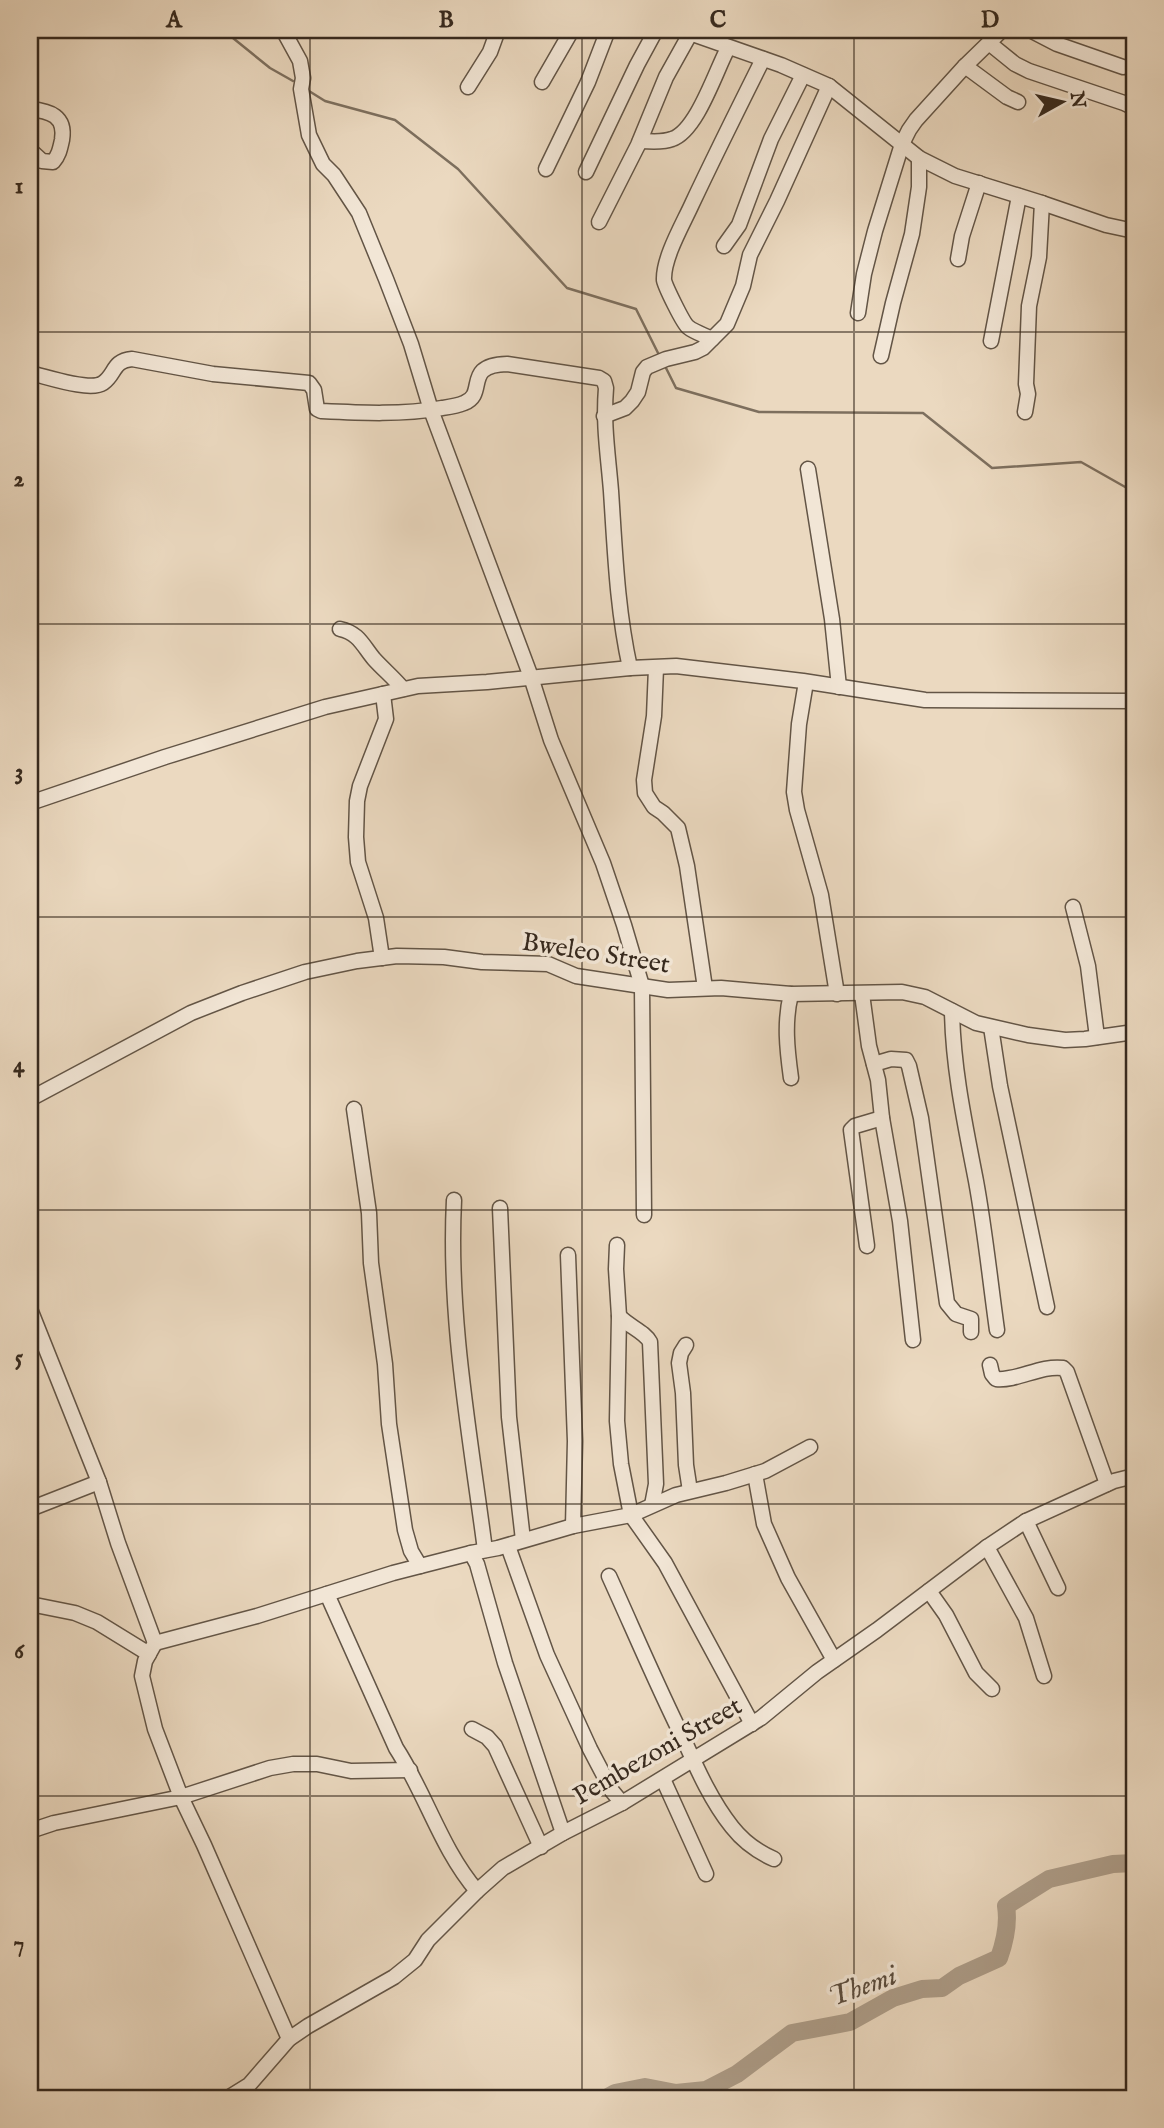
<svg xmlns="http://www.w3.org/2000/svg" width="1164" height="2128" font-family="'IM FELL English',serif">
<style>
.lines{fill:none;stroke-linecap:round;stroke-linejoin:round}
.stream{stroke:#7d6f5e;stroke-width:2.5}
.river{stroke:#ad9d89;stroke-width:18}
.minor-casing{stroke:#635546;stroke-width:17}
.minor{stroke:#f2e6d6;stroke-width:14}
.grid{fill:none;stroke:#36291e;stroke-width:2;stroke-opacity:0.55}
.labels{text-anchor:middle;stroke-width:7;stroke-linejoin:round;paint-order:stroke}
.street-label{font-size:26px;fill:#36291e;stroke:#f2e6d6}
.water-label{font-size:28px;font-style:italic;fill:#5a4c3e;stroke:#f2e6d6}
.neatline{fill:none;stroke:#36291e;stroke-width:2.5}
.grid-label{font-size:23px;text-anchor:middle;font-weight:bold;fill:#36291e}
</style>
<rect width="100%" height="100%" fill="#ebd9c0"/>
<filter id="stains"><feTurbulence type="fractalNoise" baseFrequency=".00286" numOctaves="4"/><feColorMatrix values="0 0 0 0 .2 0 0 0 0 .09 0 0 0 0 .02 0 0 0 .5 -.17"/></filter>
<radialGradient id="worn" r=".72"><stop offset=".6" stop-color="#630" stop-opacity="0"/><stop offset="1" stop-color="#630" stop-opacity=".3"/></radialGradient>
<g class="lines">
<g class="stream">
<polyline points="223,30 270,68 293,81"/>
<polyline points="309,91 325,101 395,120 458,169 567,288 636,309 658,353"/>
<polyline points="666,368 676,388 759,412 923,413 992,468 1081,462 1134,492"/>
</g>
<path class="river" d="M606,2098L615,2093L645,2087L676,2093L706,2090L737,2074L792,2033L850,2022L893,1998L922,1989L942,1988L959,1976L999,1958C1005,1941 1009,1924 1006,1906L1049,1879L1113,1864L1134,1863"/>
<defs>
<g id="minor">
<polyline points="283,30 300,61 303,78 301,89 309,135 323,164 334,175 359,213 386,279 411,344 431,410 531,677 551,740 603,863 624,925 642,986 644,1215"/>
<polyline points="681,30 781,65 829,86 919,158 955,176 1042,203 1106,225 1134,231"/>
<polyline points="1030,30 1057,44 1123,67"/>
<polyline points="989,43 1015,64 1029,71 1124,103 1134,108"/>
<polyline points="965,66 1007,97 1018,102"/>
<polyline points="542,82 572,30"/>
<polyline points="468,87 490,52 498,30"/>
<path d="M30,109C50,111 66,116 62,140C60,149 59,155 53,162L42,161L30,150"/>
<path d="M640,141C650,141 662,143 672,139C697,131 716,70 728,48"/>
<polyline points="546,169 588,82 608,30"/>
<polyline points="586,172 637,65 656,30"/>
<polyline points="599,222 638,145 666,77 690,34"/>
<polyline points="724,246 739,225 771,139 803,75"/>
<polyline points="958,259 962,236 979,183"/>
<polyline points="858,313 864,274 875,231 902,144 909,130 916,120 965,66 1002,30"/>
<path d="M712,339C704,335 694,332 688,327C683,323 665,286 664,280C663,258 683,224 692,204C715,155 739,107 763,59"/>
<polyline points="991,341 1019,196"/>
<polyline points="881,356 893,303 912,234 919,187 919,158"/>
<path d="M30,373C45,376 90,392 103,383C116,374 112,361 132,359L213,374L309,383L314,390L317,409L321,411C362,413 402,415 442,408C449,407 457,406 464,403C488,394 462,365 507,364L599,378L604,381L606,388C603,425 608,454 611,491C615,551 617,609 630,668"/>
<polyline points="1025,412 1028,394 1026,384 1029,306 1039,257 1042,203"/>
<polyline points="604,416 625,408 632,401 638,392 643,372 647,367 666,359 695,352 703,348 727,324 743,286 750,255 777,201 829,86"/>
<polyline points="808,469 832,619 839,687"/>
<path d="M340,629C359,633 363,646 374,659C384,670 394,678 403,689"/>
<polyline points="656,668 654,716 644,780 645,793 654,807 663,813 678,828 687,866 705,988"/>
<polyline points="806,682 799,724 794,792 797,810 821,895 837,994"/>
<polyline points="30,803 165,757 325,707 418,686 487,682 630,668 676,666 803,681 925,700 1134,701"/>
<polyline points="1073,907 1088,966 1097,1037"/>
<polyline points="382,958 376,918 358,862 356,837 357,801 360,786 386,719 383,694"/>
<path d="M791,994C784,1022 787,1049 791,1078"/>
<polyline points="862,994 869,1046 878,1080 882,1118 900,1221 913,1340"/>
<path d="M952,1011C953,1069 965,1124 976,1181C985,1230 990,1280 997,1330"/>
<polyline points="991,1027 1000,1086 1047,1307"/>
<polyline points="874,1064 891,1059 906,1060 909,1066 921,1118 947,1303 956,1314 971,1319 971,1332"/>
<polyline points="30,1099 191,1013 242,993 305,972 357,961 397,956 444,957 482,962 548,964 576,976 668,990 721,988 791,994 902,992 925,997 976,1023 1028,1035 1065,1040 1085,1039 1134,1032"/>
<polyline points="354,1109 369,1213 371,1263 385,1364 389,1424 405,1530 411,1551 420,1566"/>
<path d="M454,1200C448,1318 470,1434 485,1550"/>
<polyline points="500,1208 509,1417 523,1540"/>
<polyline points="617,1245 616,1269 619,1316 617,1421 621,1464 631,1515 665,1563 752,1724"/>
<polyline points="867,1246 851,1130 855,1126 882,1118"/>
<polyline points="568,1255 575,1441 573,1526"/>
<polyline points="30,1309 99,1482 118,1543 155,1643 145,1661 142,1676 155,1729 181,1797 204,1845 289,2039"/>
<path d="M619,1316C628,1326 645,1332 650,1342L656,1484L652,1505"/>
<polyline points="686,1345 681,1353 679,1363 683,1393 686,1465 690,1491"/>
<path d="M990,1365L992,1374L996,1379C1018,1381 1040,1365 1063,1368L1067,1372L1107,1484"/>
<polyline points="755,1474 764,1524 788,1578 834,1660"/>
<polyline points="30,1509 99,1482"/>
<polyline points="1026,1521 1058,1588"/>
<polyline points="508,1546 547,1655 590,1749 612,1791 622,1803"/>
<polyline points="987,1547 1026,1618 1044,1676"/>
<polyline points="471,1553 477,1564 505,1663 563,1833"/>
<path d="M609,1576C634,1631 658,1688 685,1742C698,1771 712,1802 732,1827C743,1841 758,1852 774,1859"/>
<polyline points="929,1591 946,1615 976,1673 992,1689"/>
<path d="M327,1594L396,1748C426,1794 441,1849 477,1891"/>
<polyline points="30,1604 75,1613 97,1622 149,1654"/>
<polyline points="155,1643 257,1616 393,1573 471,1553 498,1548 573,1526 631,1515 676,1495 726,1483 765,1471 810,1447"/>
<polyline points="472,1729 487,1737 495,1746 541,1847"/>
<polyline points="663,1779 706,1874"/>
<polyline points="30,1831 54,1823 181,1797 270,1768 293,1764 317,1764 351,1771 410,1770"/>
<polyline points="228,2098 249,2085 289,2039 308,2026 394,1977 415,1960 428,1940 477,1891 503,1868 563,1833 622,1803 761,1718 817,1672 877,1630 987,1547 1026,1521 1114,1481 1134,1476"/>
</g>
</defs>
<use href="#minor" class="minor-casing"/>
<use href="#minor" class="minor"/>
</g>
<path class="grid" d="M310,30V2098M582,30V2098M854,30V2098M30,332H1134M30,624H1134M30,917H1134M30,1210H1134M30,1504H1134M30,1796H1134"/>
<g class="labels">
<g class="street-label">
<text transform="translate(596 952) rotate(9)" y="9">Bweleo Street</text>
<text transform="translate(657 1750) rotate(-30)" y="9">Pembezoni Street</text>
</g>
<g class="water-label">
<text transform="translate(862 1985) rotate(-20)" y="10">Themi</text>
</g>
</g>
<rect width="1164" height="2128" fill="none" stroke="#ebd9c0" stroke-width="77"/>
<g transform="translate(1062 102) rotate(82)" stroke="#f2e6d6" stroke-width="5" paint-order="stroke">
<path d="M0-5L12 26L0 18L-12 26Z" fill="#36291e"/>
<text y="-10" font-size="19" font-weight="bold" text-anchor="middle" fill="#36291e">N</text>
</g>
<rect x="38" y="38" width="1088" height="2052" class="neatline"/>
<g class="grid-label">
<text x="174" y="27">A</text>
<text x="446" y="27">B</text>
<text x="718" y="27">C</text>
<text x="990" y="27">D</text>
<text x="19" y="193">1</text>
<text x="19" y="486">2</text>
<text x="19" y="779">3</text>
<text x="19" y="1072">4</text>
<text x="19" y="1365">5</text>
<text x="19" y="1658">6</text>
<text x="19" y="1951">7</text>
</g>
<rect width="100%" height="100%" filter="url(#stains)"/>
<rect width="100%" height="100%" fill="url(#worn)"/>
</svg>
